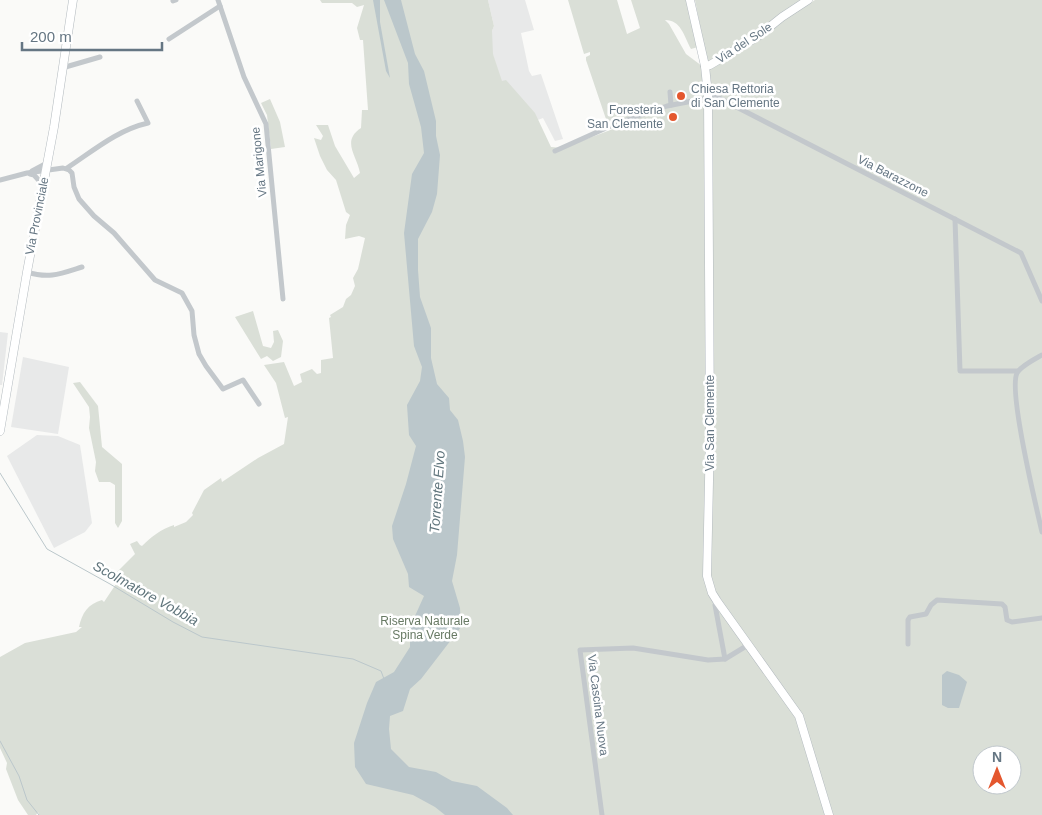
<svg xmlns="http://www.w3.org/2000/svg" width="1042" height="815" font-family="Helvetica,sans-serif">
<style>
.built{fill:#e8e9e9}
.green{fill:#dadfd7;fill-rule:evenodd}
.water{fill:#bbc7cb}
.lines{fill:none;stroke-linecap:round;stroke-linejoin:round}
.stream{stroke:#bbc7cb;stroke-width:1}
.secondary-casing{stroke:#b3babf;stroke-width:9}
.street{stroke:#c3c8cc;stroke-width:5}
.secondary{stroke:#fff;stroke-width:8}
.poi-dot{fill:#e4572e;stroke:#fff;stroke-width:2}
.labels{text-anchor:middle;stroke-width:5;stroke-linejoin:round;paint-order:stroke}
.street-label{font-size:12px;fill:#657683;stroke:#fff}
.poi-label{font-size:12px;fill:#657683;stroke:#fff;text-anchor:start}
.park-label{font-size:12px;fill:#687a64;stroke:#fff}
.water-label{font-size:14px;font-style:italic;fill:#60757c;stroke:#fff}
</style>
<rect width="100%" height="100%" fill="#fafaf8"/>
<g class="built">
<polygon points="488,0 525,0 534,30 521,33 529,71 532,76 541,74 563,139 555,141 543,118 535,121 503,86 491,49 490,36 494,26"/>
<polygon points="0,332 8,333 2,385 0,385"/>
<polygon points="23,357 69,367 58,434 11,427"/>
<polygon points="37,435 58,436 80,445 92,523 85,532 54,548 7,456"/>
</g>
<g class="green">
<path d="M320,0H488L494,26L492,31L493,54L502,81L506,80L535,113L551,147L563,148L613,129L612,124L608,125L586,60V57L590,55V52L584,54L568,0H617L627,34L640,28L631,0H689L698,47L691,49C684,36 681,20 665,20L669,24L686,54L706,69L775,24L815,0H1042V815H39L38,812L36,815H28L18,800L6,769L7,763L0,748V657L25,643L76,632L82,627H79C82,613 88,604 102,600L104,602L116,584V573L135,554L130,544L137,541L140,545L142,546C151,537 161,529 174,525V527L186,522L193,515L192,513L204,490L221,478L222,482L258,458L284,444L288,417L285,418L276,383L264,365L284,362L294,386L302,382L300,374L312,369L317,374L321,373V360L333,358L329,318L331,317L330,315L343,307L346,299L351,295L355,286L353,278L358,269L365,238L359,236L345,239L346,225L350,215L346,212L336,180L327,170L320,156L314,138L321,140L323,136L316,125H328L335,146L354,178L360,173C357,156 341,141 361,128L362,110H368L363,40H360L357,28L364,5L357,7L352,3H322ZM982,755H1012V785H982Z"/>
<polygon points="695,0 804,0 762,32 707,62"/>
<polygon points="270,99 280,122 285,147 271,149 267,115 261,103"/>
<polygon points="253,311 263,346 271,348 274,342 273,331 278,330 283,341 281,357 273,361 267,356 261,359 235,317"/>
<polygon points="80,382 98,406 102,447 122,464 122,521 118,528 115,523 115,485 110,482 99,482 95,471 96,462 89,428 90,417 89,407 73,383"/>
</g>
<g class="water">
<polygon points="373,0 380,0 380,22 390,78 386,71"/>
<polygon points="384,0 401,0 415,54 424,71 436,121 436,136 440,155 437,194 432,212 418,239 418,270 420,297 431,328 431,358 437,384 449,398 450,410 458,420 463,441 465,457 457,555 452,581 460,608 461,627 421,679 410,689 403,711 390,716 389,729 391,749 409,767 436,772 452,781 477,786 507,808 513,815 445,815 435,807 413,795 366,784 355,767 354,743 367,703 376,682 394,672 410,647 410,627 424,596 409,587 408,574 393,539 392,526 406,484 416,446 409,435 407,405 420,381 422,367 414,346 404,233 412,174 424,153 421,127 409,84 408,63"/>
<polygon points="947,671 959,675 967,682 959,708 948,708 942,705 942,675"/>
</g>
<g class="lines">
<g class="stream">
<polyline points="0,473 47,549 110,584 173,622 202,637 353,659 381,671 384,679"/>
<polyline points="0,741 19,776 27,800 39,815"/>
</g>
<defs>
<g id="secondary">
<polyline points="690,0 705,66 708,95 710,434 707,576 712,593 717,601 799,716 829,815"/>
<polyline points="705,66 710,65 757,37 782,17 808,0"/>
<polyline points="0,431 27,272 54,127 73,0"/>
</g>
</defs>
<use href="#secondary" class="secondary-casing"/>
<g class="street">
<polyline points="218,0 244,77 266,124 283,299"/>
<polyline points="173,1 176,0"/>
<polyline points="169,39 220,6"/>
<polyline points="62,68 100,57"/>
<polyline points="670,92 671,105"/>
<polyline points="708,95 719,98 1021,253 1042,301"/>
<polyline points="555,151 615,124 667,106 708,98"/>
<path d="M67,168C93,151 117,130 148,123L137,101"/>
<polyline points="32,171 47,163"/>
<polyline points="30,174 34,175 43,185"/>
<polyline points="0,180 27,173 63,168 69,170 72,173 74,187 79,199 94,216 114,233 155,280 182,293 192,311 194,335 199,354 206,366 223,389 243,380 259,404"/>
<polyline points="955,219 960,371 1018,371"/>
<path d="M27,272C49,279 60,274 82,267"/>
<path d="M1042,355C1035,359 1021,366 1017,373C1008,391 1036,506 1042,532"/>
<polyline points="717,601 715,605 725,659"/>
<polyline points="908,644 908,620 910,617 926,614 931,605 937,600 1002,604 1005,607 1007,620 1012,622 1042,618"/>
<polyline points="602,815 580,650 633,648 708,660 725,659 748,645"/>
</g>
<use href="#secondary" class="secondary"/>
</g>
<g class="poi-dot">
<circle cx="681" cy="96" r="5"/>
<circle cx="673" cy="117" r="5"/>
</g>
<g class="labels">
<g class="street-label">
<text transform="translate(744 43) rotate(-33)" y="4">Via del Sole</text>
<text transform="translate(259 162) rotate(-96)" y="4">Via Marigone</text>
<text transform="translate(893 176) rotate(27)" y="4">Via Barazzone</text>
<text transform="translate(37 216) rotate(-79)" y="4">Via Provinciale</text>
<text transform="translate(710 423) rotate(-90)" y="4">Via San Clemente</text>
<text transform="translate(598 705) rotate(83)" y="4">Via Cascina Nuova</text>
</g>
<g class="poi-label">
<text x="691" y="93">Chiesa Rettoria<tspan x="691" dy="14">di San Clemente</tspan></text>
<text x="663" y="114" text-anchor="end">Foresteria<tspan x="663" dy="14">San Clemente</tspan></text>
</g>
<g class="park-label">
<text x="425" y="625">Riserva Naturale<tspan x="425" dy="14">Spina Verde</tspan></text>
</g>
<g class="water-label">
<text transform="translate(437 492) rotate(-86)" y="5">Torrente Elvo</text>
<text transform="translate(146 593) rotate(29)" y="5">Scolmatore Vobbia</text>
</g>
</g>
<g transform="translate(997 770)"><circle r="24" fill="#ffffff" stroke="#c1c8cd"/>
<path d="M0-4L9 19L0 12L-9 19Z" fill="#e4572e"/>
<text y="-8" font-size="14" font-weight="bold" text-anchor="middle" fill="#657683">N</text>
</g>
<path d="M22 42v8h140v-8" fill="none" stroke="#657683" stroke-width="2.5"/>
<text x="30" y="42" font-size="15" fill="#657683" stroke="#ffffff" stroke-width="4" paint-order="stroke">200 m</text>
</svg>
